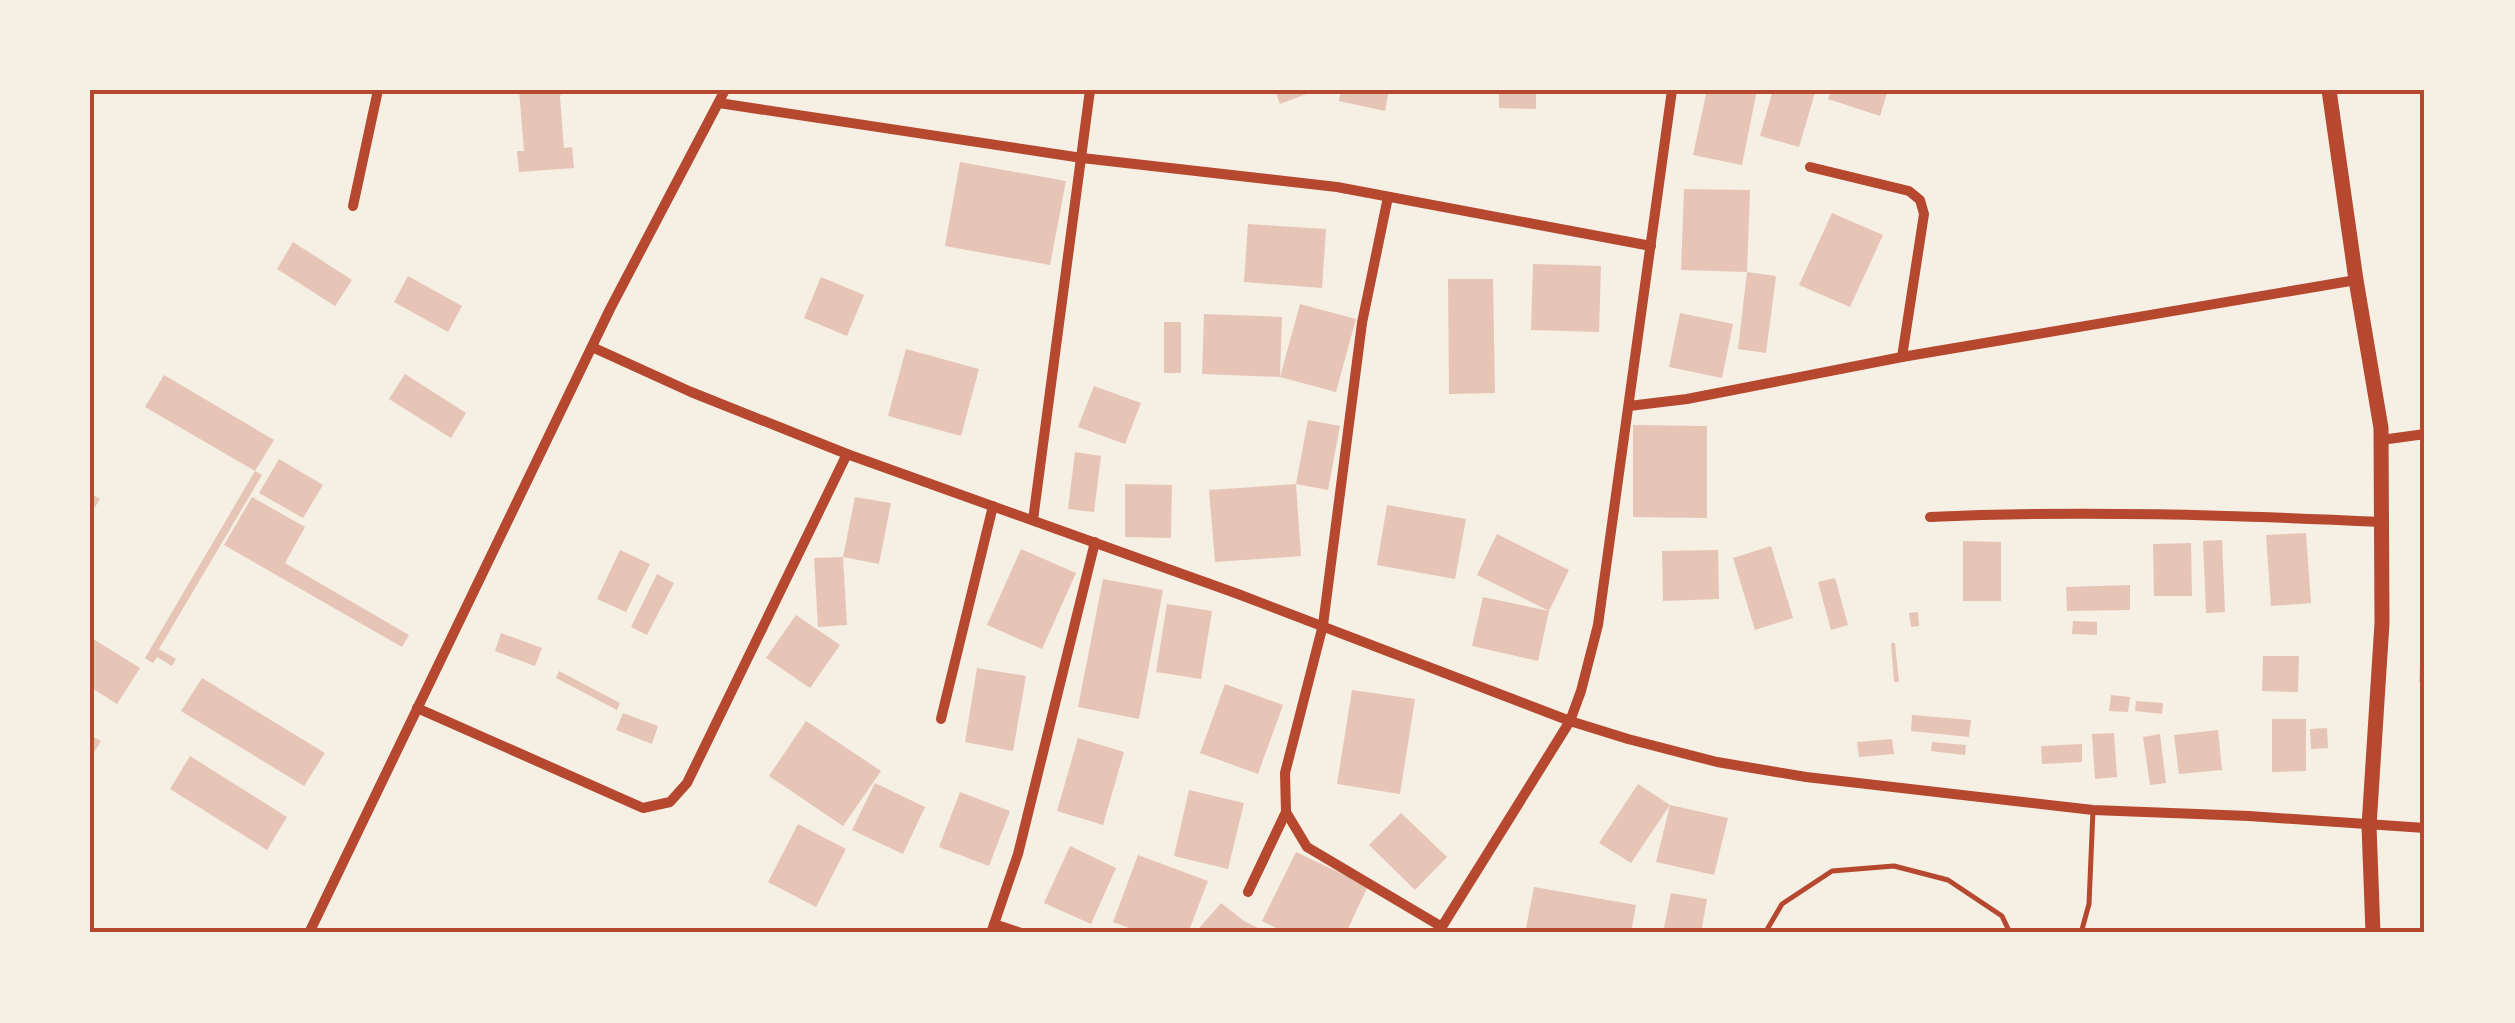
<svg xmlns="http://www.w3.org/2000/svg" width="2515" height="1023" font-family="Jost,sans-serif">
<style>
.building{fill:#e6c5b7}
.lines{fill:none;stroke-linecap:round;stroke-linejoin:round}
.service{stroke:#b5482f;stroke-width:5}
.minor{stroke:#b5482f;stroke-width:10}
.secondary{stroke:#b5482f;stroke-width:15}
.neatline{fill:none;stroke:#b5482f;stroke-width:4}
</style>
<rect width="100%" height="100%" fill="#f6efe4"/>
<g class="building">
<polygon points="519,90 562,90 560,97 564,148 572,147 574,168 519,172 517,151 524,151"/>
<polygon points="1275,90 1317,90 1280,104"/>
<polygon points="1341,90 1389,90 1385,111 1339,101"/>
<polygon points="1499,90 1536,90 1536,109 1499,108"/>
<polygon points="1707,90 1757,90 1742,165 1693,155"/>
<polygon points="1773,90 1815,93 1799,147 1760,136"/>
<polygon points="1831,90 1888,90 1880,116 1828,99"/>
<polygon points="960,162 1066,181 1050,265 945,246"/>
<polygon points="1684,189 1750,190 1747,272 1681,270"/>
<polygon points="1832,213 1883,235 1850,307 1799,285"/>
<polygon points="1248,224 1326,229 1322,288 1244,282"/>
<polygon points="293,242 352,280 335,306 277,269"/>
<polygon points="1533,264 1601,266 1599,332 1531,330"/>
<polygon points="1747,272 1776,276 1766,353 1738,349"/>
<polygon points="408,276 462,306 448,332 394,302"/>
<polygon points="821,277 864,295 847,336 804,318"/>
<polygon points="1448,279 1493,279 1495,393 1449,394"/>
<polygon points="1300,304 1356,319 1336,392 1280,377 1202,374 1204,314 1282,317 1280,377"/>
<polygon points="1680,313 1733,324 1722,378 1669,367"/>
<rect x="1164" y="322" width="17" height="51"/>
<polygon points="906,349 979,369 961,436 888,416"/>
<polygon points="405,374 466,413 451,438 389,399"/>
<polygon points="164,375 274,440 255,471 145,407"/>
<polygon points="1094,386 1141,403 1125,444 1078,427"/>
<polygon points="1308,420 1340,426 1328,490 1296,484"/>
<polygon points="1633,425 1707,426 1707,518 1633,517"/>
<polygon points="1075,452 1101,456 1094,512 1068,509"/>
<polygon points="279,459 323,485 303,518 259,493"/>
<polygon points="255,471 262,475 159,649 176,659 172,666 157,657 153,663 145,658"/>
<polygon points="1125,484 1172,485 1171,538 1125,537"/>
<polygon points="1296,484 1301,556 1215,562 1209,490"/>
<polygon points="90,493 100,499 90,515"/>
<polygon points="252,497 305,527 285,563 409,635 402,647 224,545"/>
<polygon points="855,497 891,503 879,564 843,557"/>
<polygon points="1387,505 1466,519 1455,579 1377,565"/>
<polygon points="2306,533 2311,603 2271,606 2266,535"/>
<polygon points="1497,534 1569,570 1549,611 1477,575"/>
<polygon points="2222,540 2225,612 2206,613 2203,541"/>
<polygon points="1963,541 2001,542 2001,601 1963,601"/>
<polygon points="2191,543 2192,596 2154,596 2153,544"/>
<polygon points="1771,546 1793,618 1755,630 1733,558"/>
<polygon points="1021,549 1076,573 1042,649 987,625"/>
<polygon points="620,550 650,564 626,612 597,599"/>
<polygon points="1718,550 1719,599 1663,601 1662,551"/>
<polygon points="843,557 847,625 818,627 814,558"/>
<polygon points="657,574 674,583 647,635 631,627"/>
<polygon points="1835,578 1848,625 1831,630 1818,582"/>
<polygon points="1103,579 1163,590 1139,719 1078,707"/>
<polygon points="2130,585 2130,610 2067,611 2066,587"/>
<polygon points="1483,597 1549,611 1538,661 1472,646"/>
<polygon points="1167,604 1212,611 1201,679 1156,672"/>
<polygon points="1918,612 1919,626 1911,627 1909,613"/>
<polygon points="796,615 840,645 810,688 766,658"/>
<polygon points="2073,621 2097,622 2097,635 2072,634"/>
<polygon points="501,633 542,648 535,666 495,651"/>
<polygon points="90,637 140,668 117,704 90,687"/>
<polygon points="1891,643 1895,643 1899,682 1894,682"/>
<polygon points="2263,656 2299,656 2298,692 2262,691"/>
<polygon points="2420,665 2425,666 2425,682 2419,682"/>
<polygon points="977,668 1026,676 1013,751 965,742"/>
<polygon points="559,671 620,703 617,710 556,678"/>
<polygon points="202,678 325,753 304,786 181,711"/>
<polygon points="1225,684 1283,705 1258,774 1200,753"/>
<polygon points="1352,690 1415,699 1400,794 1337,784"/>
<polygon points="2111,695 2130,697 2128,712 2109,711"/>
<polygon points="2136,701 2163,703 2162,714 2135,711"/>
<polygon points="623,713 658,726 652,744 616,730"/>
<polygon points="1912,715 1971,720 1969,737 1911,731"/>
<polygon points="2272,719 2306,719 2306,771 2272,772"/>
<polygon points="806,721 881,771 843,826 769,776"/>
<polygon points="2327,728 2328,748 2311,749 2310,729"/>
<polygon points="2218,730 2222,770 2179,774 2174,735"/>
<polygon points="2114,733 2117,777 2095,779 2092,734"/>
<polygon points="2160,734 2166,783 2150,785 2143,737"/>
<polygon points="90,735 101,741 90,759"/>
<polygon points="1078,738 1124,752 1103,825 1057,811"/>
<polygon points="1892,739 1894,754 1859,757 1857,742"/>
<polygon points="1932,742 1966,745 1965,755 1931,751"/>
<polygon points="2082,744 2082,762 2042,764 2041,746"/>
<polygon points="190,756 287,817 267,850 170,789"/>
<polygon points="875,783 925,807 903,854 852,830"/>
<polygon points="1638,784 1670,805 1631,863 1599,843"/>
<polygon points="1189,790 1244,803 1228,869 1174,856"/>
<polygon points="960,792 1010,811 989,866 939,847"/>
<polygon points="1670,805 1728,818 1714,875 1656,862"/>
<polygon points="1401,813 1447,857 1415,890 1369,845"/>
<polygon points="798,824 846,849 816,907 768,882"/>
<polygon points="1070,846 1116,868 1091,924 1044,903"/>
<polygon points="1296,852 1368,886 1346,933 1286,933 1262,921"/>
<polygon points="1138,855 1208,881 1188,933 1143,933 1113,922"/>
<polygon points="1534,887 1636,905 1631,933 1525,933"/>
<polygon points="1671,893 1707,899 1701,933 1663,933"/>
<polygon points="1221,903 1244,921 1268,933 1195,933"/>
</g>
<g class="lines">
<g class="service">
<polyline points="1765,933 1782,904 1832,871 1894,866 1948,880 2002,916 2010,933"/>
<polyline points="2081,933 2089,904 2093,810"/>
</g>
<g class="minor">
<polyline points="719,103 1082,158 1337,187 1651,246"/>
<polyline points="1810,167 1909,191 1920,200 1924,214 1902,357"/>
<polyline points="1388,197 1362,323 1323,625 1285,773 1286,812 1307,847 1442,927"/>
<polyline points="353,206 378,90"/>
<polyline points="592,347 691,392 847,454 1238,594 1570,721 1628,739 1717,762 1806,777 2093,810 2249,816 2425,828"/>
<polyline points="1629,406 1687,399 1902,357 2356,280"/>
<polyline points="2381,440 2425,434"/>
<path d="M1930,517C2081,510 2231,515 2382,522"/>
<polyline points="1033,520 1090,90"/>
<polyline points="417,708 643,808 670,802 687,783 847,454"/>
<polyline points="941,719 993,506"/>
<polyline points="1248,892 1286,812"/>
<polyline points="994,924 1021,933"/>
<polyline points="309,933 610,309 725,90"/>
<polyline points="991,933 1018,854 1095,542"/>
<polyline points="1438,933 1570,721 1581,691 1598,625 1672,90"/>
</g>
<polyline class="secondary" points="2329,90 2356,280 2381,428 2382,623 2369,826 2373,933"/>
</g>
<rect width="2515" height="1023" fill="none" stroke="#f6efe4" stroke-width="185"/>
<rect x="92" y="92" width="2330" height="838" class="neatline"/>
</svg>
